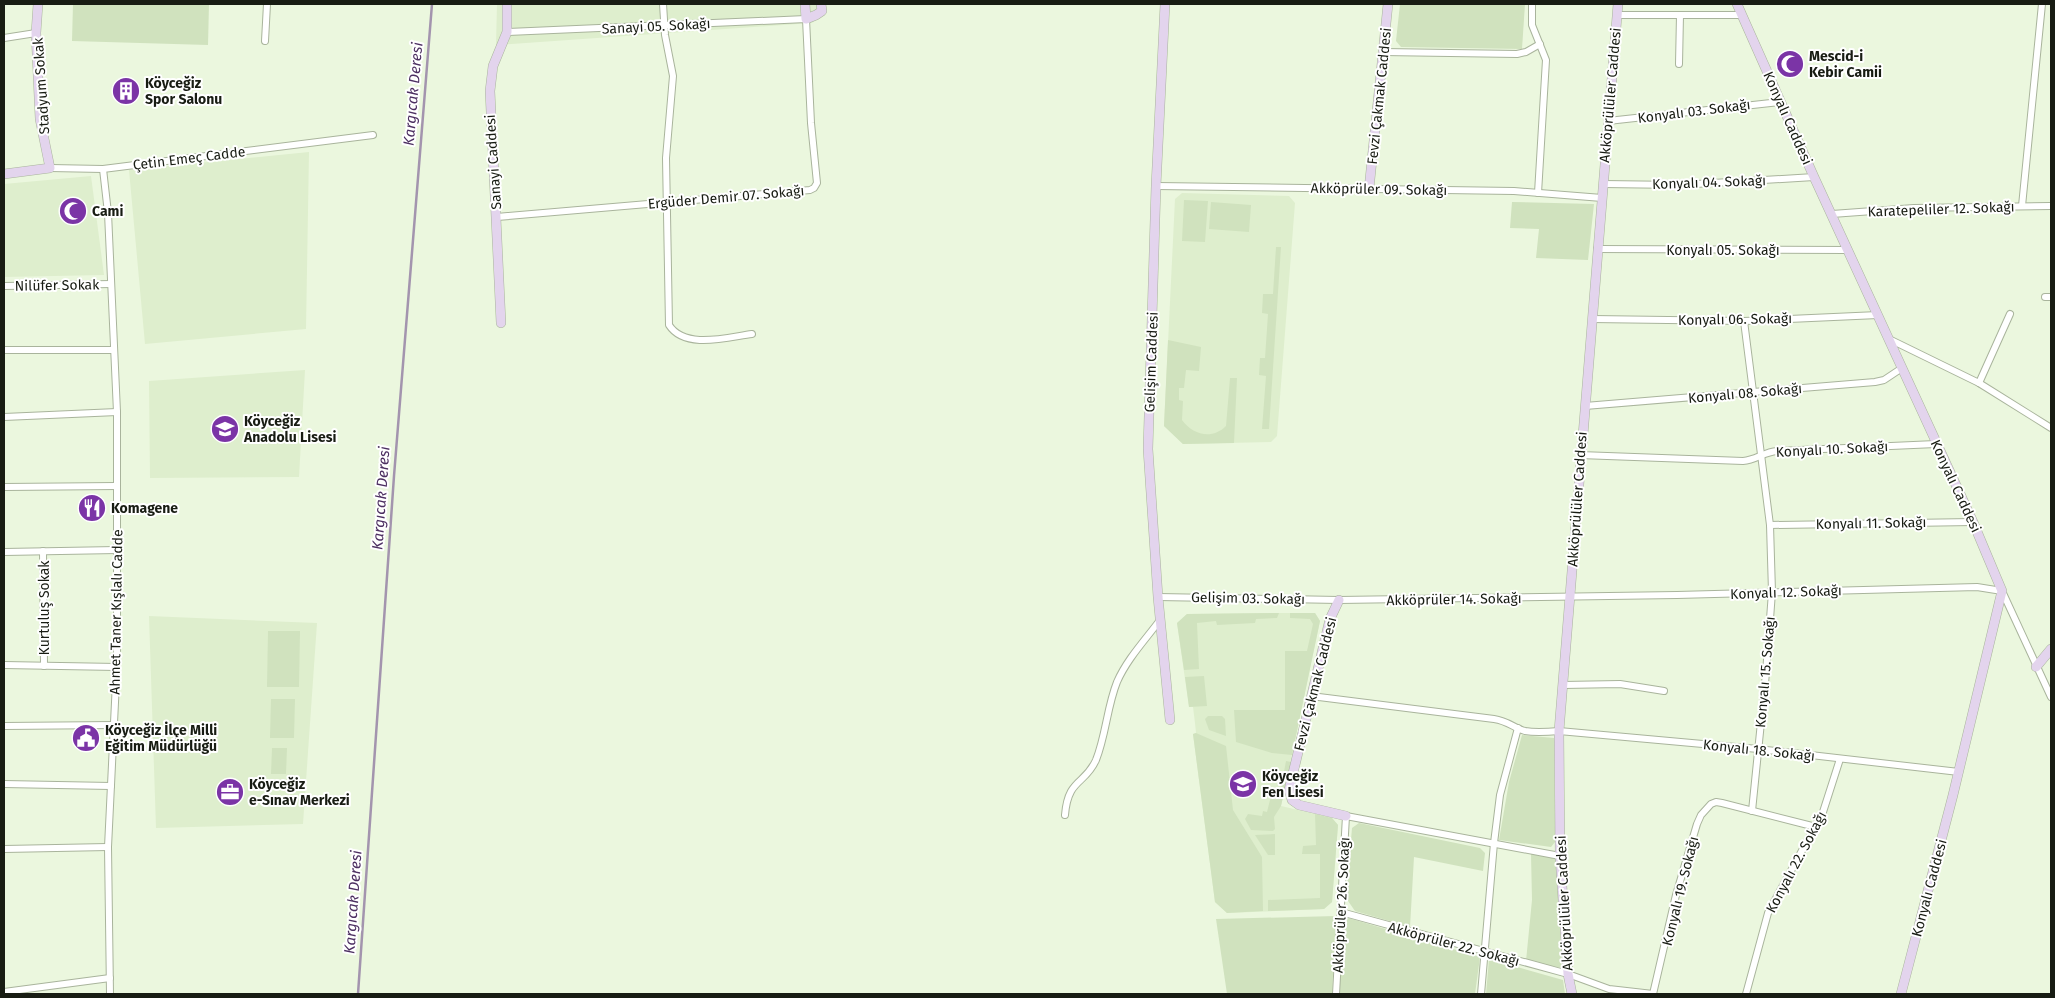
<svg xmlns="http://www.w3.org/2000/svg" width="2055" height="998" font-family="'Fira Sans',sans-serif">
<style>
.built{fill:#deeecd}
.green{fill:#d0e2be}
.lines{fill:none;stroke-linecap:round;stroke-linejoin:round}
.stream{stroke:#a394ae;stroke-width:2.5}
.street-casing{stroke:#a9b49c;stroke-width:8}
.secondary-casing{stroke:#a9b49c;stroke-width:10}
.street{stroke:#fff;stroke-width:6}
.secondary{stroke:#e3d4ed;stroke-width:9}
.labels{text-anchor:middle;stroke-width:4;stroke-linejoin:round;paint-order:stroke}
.street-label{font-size:14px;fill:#181c13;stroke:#fff}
.poi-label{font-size:14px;font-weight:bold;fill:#181c13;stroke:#fff;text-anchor:start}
.water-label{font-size:15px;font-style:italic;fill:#4c2f61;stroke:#fff}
</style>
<rect width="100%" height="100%" fill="#ebf7de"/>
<g class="built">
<polygon points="497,4 826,4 826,8 823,15 812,23 496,45"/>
<polygon points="309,152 306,329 145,344 129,170"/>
<polygon points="91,176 104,275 4,277 4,184"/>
<polygon points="1182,193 1289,196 1295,203 1277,436 1271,442 1183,444 1164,426 1175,199"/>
<polygon points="305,370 299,477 150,478 149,381"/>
<polygon points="1279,613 1315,613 1320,621 1281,806 1332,818 1338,825 1332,902 1324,909 1227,913 1215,902 1193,734 1196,733 1195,723 1193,707 1189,707 1177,623 1187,614"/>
<polygon points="149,616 317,623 303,824 156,828"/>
</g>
<g class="green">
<polygon points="73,4 209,4 208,45 72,41"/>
<polygon points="1400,4 1525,4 1522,49 1401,47 1396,41"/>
<polygon points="1184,200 1208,201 1205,242 1182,241"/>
<polygon points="1211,202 1251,205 1249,232 1209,229"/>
<polygon points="1512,202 1594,204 1588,260 1536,258 1539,229 1510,228"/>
<polygon points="1276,247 1281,247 1269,429 1262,429 1266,376 1259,375 1260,358 1265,358 1268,314 1262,313 1263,294 1273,294"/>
<path d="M1168,340L1201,347L1199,371L1186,370L1184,388H1179V400L1183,401L1182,420C1193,435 1212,440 1226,426L1230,378H1237L1234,443L1183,444L1164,426Z"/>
<polygon points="1279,613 1277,618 1256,619 1255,623 1217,625 1216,621 1197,623 1199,669 1184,670 1177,623 1187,614"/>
<polygon points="1290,613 1315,613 1320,621 1292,755 1272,753 1236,742 1234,710 1285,710 1285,651 1307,651 1313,624 1310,619 1290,618"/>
<polygon points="268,631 300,631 299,687 267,687"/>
<polygon points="1204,676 1207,706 1189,707 1185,677"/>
<polygon points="271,699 295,699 294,738 270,738"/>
<polygon points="1208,716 1222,716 1225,719 1226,736 1209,730 1205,719"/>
<polygon points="1196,733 1226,746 1233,810 1262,857 1263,911 1227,913 1215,902 1193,734"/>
<polygon points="1522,735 1554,738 1555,842 1551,847 1499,840 1509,782"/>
<polygon points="272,748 287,748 286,774 271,774"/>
<polygon points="1286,761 1291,762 1281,806 1274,817 1275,829 1273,831 1251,830 1245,819 1248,814 1262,816 1263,811 1267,812 1272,792 1280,793"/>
<polygon points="1315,814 1332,818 1338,825 1332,902 1324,909 1268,911 1268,900 1320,898 1320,854 1302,854 1303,846 1316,845"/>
<polygon points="1359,823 1480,848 1485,853 1483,871 1414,857 1410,927 1355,911 1346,898 1352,828"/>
<polygon points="1275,834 1275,855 1268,855 1255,835"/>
<polygon points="1531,854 1556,858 1562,968 1526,961 1532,900"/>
<polygon points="1336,916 1332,994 1227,994 1216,919"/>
<polygon points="1345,917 1480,957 1475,994 1339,994"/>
<polygon points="1489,959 1563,980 1565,994 1486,994"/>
</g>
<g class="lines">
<polyline class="stream" points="358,994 394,476 432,4"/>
<defs>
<g id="street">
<path d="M663,4L665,35L673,76L666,158L669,325C685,350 728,337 752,334"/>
<polyline points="1532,4 1532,25 1546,60 1538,193"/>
<polyline points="1617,15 1742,15"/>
<polyline points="4,38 36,33"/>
<polyline points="265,41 267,4"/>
<polyline points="1383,52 1517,54 1526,52 1540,44"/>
<polyline points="1679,64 1680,15"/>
<polyline points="1608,121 1780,102"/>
<polyline points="50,168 103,169 373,135"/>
<polyline points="103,169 108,213 117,412 117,661 108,847 110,994"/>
<polyline points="1603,184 1679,185 1814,177"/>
<polyline points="1156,186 1514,191 1602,198"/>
<polyline points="2022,206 2042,4"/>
<polyline points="1832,214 1914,208 2051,206"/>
<polyline points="497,217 810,190 814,188 817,183 811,123 806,19 507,32"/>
<polyline points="1597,249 1848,250"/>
<polyline points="4,286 111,284"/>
<polyline points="2045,297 2051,297"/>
<polyline points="1592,319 1744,321 1878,315"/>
<polyline points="1744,321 1770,525 1772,592 1766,673 1752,811"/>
<polyline points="1889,339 1979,383 2051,428"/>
<polyline points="4,350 114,350"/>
<polyline points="1979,383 2010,314"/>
<polyline points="1585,406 1875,382 1884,380 1902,368"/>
<polyline points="4,417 117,412"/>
<path d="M1580,455L1743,461C1756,460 1764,452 1777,451L1936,444"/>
<polyline points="4,487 117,486"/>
<polyline points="1770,525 1973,522"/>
<polyline points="43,551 44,666"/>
<polyline points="4,552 117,550"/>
<polyline points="1158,597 1339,600 1677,595 1977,587 2002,591 2051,697"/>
<polyline points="4,665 117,667"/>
<polyline points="1563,685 1620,684 1664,691"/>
<path d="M1311,696L1494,719C1508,721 1514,728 1525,731C1536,733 1548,732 1559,731L1758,749L1959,772"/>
<polyline points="4,726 114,725"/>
<polyline points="4,784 111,786"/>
<path d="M1065,815C1068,778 1085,785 1096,760C1106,735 1107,707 1117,682C1127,659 1146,639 1160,620"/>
<polyline points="4,849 108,847"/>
<polyline points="1341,912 1568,974 1609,989 1653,994"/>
<polyline points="4,992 110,978"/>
<polyline points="1336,994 1346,816 1560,856"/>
<polyline points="1481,994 1494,843 1500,795 1518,728"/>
<polyline points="1653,994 1676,895 1697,824 1701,815 1711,804 1716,802 1722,803 1816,827"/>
<polyline points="1746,994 1768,913 1823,812 1840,759"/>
</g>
<g id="secondary">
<polyline points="805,4 806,19 816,15 822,11 821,4"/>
<polyline points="1165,4 1156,186 1148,449 1158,597 1170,720"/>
<polyline points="1737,4 1814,177 1973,522 2002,591 1953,795 1901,994"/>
<polyline points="4,174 50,168 40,119 36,33 38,4"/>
<polyline points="1369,189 1388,4"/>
<polyline points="501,323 490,91 493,66 507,32 507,4"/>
<polyline points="1339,600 1330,619 1289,790 1292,800 1299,805 1346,816"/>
<polyline points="2036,667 2051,649"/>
<polyline points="1572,994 1568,974 1560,856 1559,731 1618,4"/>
</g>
</defs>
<use href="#street" class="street-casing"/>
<use href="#secondary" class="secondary-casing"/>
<use href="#street" class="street"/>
<use href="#secondary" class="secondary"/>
</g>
<defs>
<symbol id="mosque-disc" viewBox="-11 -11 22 22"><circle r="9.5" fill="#7b34a6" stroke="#fff"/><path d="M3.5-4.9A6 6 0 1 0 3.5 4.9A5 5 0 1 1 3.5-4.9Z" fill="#fff"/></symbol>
<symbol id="building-disc" viewBox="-11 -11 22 22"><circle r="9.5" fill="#7b34a6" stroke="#fff"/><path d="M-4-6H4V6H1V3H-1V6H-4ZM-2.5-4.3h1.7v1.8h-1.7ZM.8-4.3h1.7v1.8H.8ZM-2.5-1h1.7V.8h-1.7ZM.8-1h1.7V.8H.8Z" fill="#fff"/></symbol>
<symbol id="school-disc" viewBox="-11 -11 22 22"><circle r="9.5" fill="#7b34a6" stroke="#fff"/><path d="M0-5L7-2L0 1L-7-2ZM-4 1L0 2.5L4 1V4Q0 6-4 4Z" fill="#fff"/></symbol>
<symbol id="restaurant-disc" viewBox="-11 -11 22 22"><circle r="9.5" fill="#7b34a6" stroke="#fff"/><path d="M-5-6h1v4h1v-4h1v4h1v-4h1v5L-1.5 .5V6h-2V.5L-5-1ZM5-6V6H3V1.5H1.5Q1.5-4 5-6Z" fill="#fff"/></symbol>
<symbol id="civic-disc" viewBox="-11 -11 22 22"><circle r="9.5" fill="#7b34a6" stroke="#fff"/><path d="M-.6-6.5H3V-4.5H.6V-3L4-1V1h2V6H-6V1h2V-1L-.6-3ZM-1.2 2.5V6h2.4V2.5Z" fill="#fff"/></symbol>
<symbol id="office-disc" viewBox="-11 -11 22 22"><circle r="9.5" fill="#7b34a6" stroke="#fff"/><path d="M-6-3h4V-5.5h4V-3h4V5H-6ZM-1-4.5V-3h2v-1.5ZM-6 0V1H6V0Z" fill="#fff"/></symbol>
</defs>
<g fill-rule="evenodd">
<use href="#mosque-disc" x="1774" y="48" width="32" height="32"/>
<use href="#building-disc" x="110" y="75" width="32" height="32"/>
<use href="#mosque-disc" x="57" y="195" width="32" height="32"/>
<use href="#school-disc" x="209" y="413" width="32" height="32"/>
<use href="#restaurant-disc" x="76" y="492" width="32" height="32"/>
<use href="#civic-disc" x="70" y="722" width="32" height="32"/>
<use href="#school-disc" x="1227" y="768" width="32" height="32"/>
<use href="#office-disc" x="214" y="776" width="32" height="32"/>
</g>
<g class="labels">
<g class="street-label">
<text transform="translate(656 26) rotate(-3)" y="5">Sanayi 05. Sokağı</text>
<text transform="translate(41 86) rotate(-94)" y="5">Stadyum Sokak</text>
<text transform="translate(1610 95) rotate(-85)" y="5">Akköprülüler Caddesi</text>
<text transform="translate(1379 96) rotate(-84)" y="5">Fevzi Çakmak Caddesi</text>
<text transform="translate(1694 111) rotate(-7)" y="5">Konyalı 03. Sokağı</text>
<text transform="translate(1788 118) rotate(66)" y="5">Konyalı Caddesi</text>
<text transform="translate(189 158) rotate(-7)" y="5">Çetin Emeç Cadde</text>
<text transform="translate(493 162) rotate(-94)" y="5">Sanayi Caddesi</text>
<text transform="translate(1709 182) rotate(-2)" y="5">Konyalı 04. Sokağı</text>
<text transform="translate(1379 189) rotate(1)" y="5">Akköprüler 09. Sokağı</text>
<text transform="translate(726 197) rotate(-5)" y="5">Ergüder Demir 07. Sokağı</text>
<text transform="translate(1941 209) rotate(-2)" y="5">Karatepeliler 12. Sokağı</text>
<text x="1723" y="255">Konyalı 05. Sokağı</text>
<text transform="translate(57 285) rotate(-1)" y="5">Nilüfer Sokak</text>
<text transform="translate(1735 319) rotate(-1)" y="5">Konyalı 06. Sokağı</text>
<text transform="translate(1151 362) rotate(-88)" y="5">Gelişim Caddesi</text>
<text transform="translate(1745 393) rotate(-5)" y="5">Konyalı 08. Sokağı</text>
<text transform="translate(1832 449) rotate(-3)" y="5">Konyalı 10. Sokağı</text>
<text transform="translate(1956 486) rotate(65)" y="5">Konyalı Caddesi</text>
<text transform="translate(1577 499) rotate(-86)" y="5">Akköprülüler Caddesi</text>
<text transform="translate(1871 523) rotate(-1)" y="5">Konyalı 11. Sokağı</text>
<text transform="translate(1786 592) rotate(-2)" y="5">Konyalı 12. Sokağı</text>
<text transform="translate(1248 598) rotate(1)" y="5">Gelişim 03. Sokağı</text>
<text transform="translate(1454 599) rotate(-1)" y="5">Akköprüler 14. Sokağı</text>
<text transform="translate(44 608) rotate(-90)" y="5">Kurtuluş Sokak</text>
<text transform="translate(116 612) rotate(-89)" y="5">Ahmet Taner Kışlalı Cadde</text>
<text transform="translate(1765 672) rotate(-85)" y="5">Konyalı 15. Sokağı</text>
<text transform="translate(1315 684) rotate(-76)" y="5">Fevzi Çakmak Caddesi</text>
<text transform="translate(1759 750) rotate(6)" y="5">Konyalı 18. Sokağı</text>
<text transform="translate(1796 862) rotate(-62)" y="5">Konyalı 22. Sokağı</text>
<text transform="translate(1929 888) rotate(-75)" y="5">Konyalı Caddesi</text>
<text transform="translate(1680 891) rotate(-76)" y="5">Konyalı 19. Sokağı</text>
<text transform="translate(1564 903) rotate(-93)" y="5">Akköprülüler Caddesi</text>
<text transform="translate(1341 905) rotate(-87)" y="5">Akköprüler 26. Sokağı</text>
<text transform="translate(1454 944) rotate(15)" y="5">Akköprüler 22. Sokağı</text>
</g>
<g class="poi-label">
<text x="1809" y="61">Mescid-i<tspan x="1809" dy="16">Kebir Camii</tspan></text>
<text x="145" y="88">Köyceğiz<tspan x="145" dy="16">Spor Salonu</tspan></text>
<text x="92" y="216">Cami</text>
<text x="244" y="426">Köyceğiz<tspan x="244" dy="16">Anadolu Lisesi</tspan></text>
<text x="111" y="513">Komagene</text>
<text x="105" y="735">Köyceğiz İlçe Milli<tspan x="105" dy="16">Eğitim Müdürlüğü</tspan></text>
<text x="1262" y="781">Köyceğiz<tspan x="1262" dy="16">Fen Lisesi</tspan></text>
<text x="249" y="789">Köyceğiz<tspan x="249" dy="16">e-Sınav Merkezi</tspan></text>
</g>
<g class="water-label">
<text transform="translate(413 94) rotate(-85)" y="5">Kargıcak Deresi</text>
<text transform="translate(381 498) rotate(-86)" y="5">Kargıcak Deresi</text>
<text transform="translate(353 902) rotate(-86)" y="5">Kargıcak Deresi</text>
</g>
</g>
<rect width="2055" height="998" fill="none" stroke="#181c13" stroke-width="10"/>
</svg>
